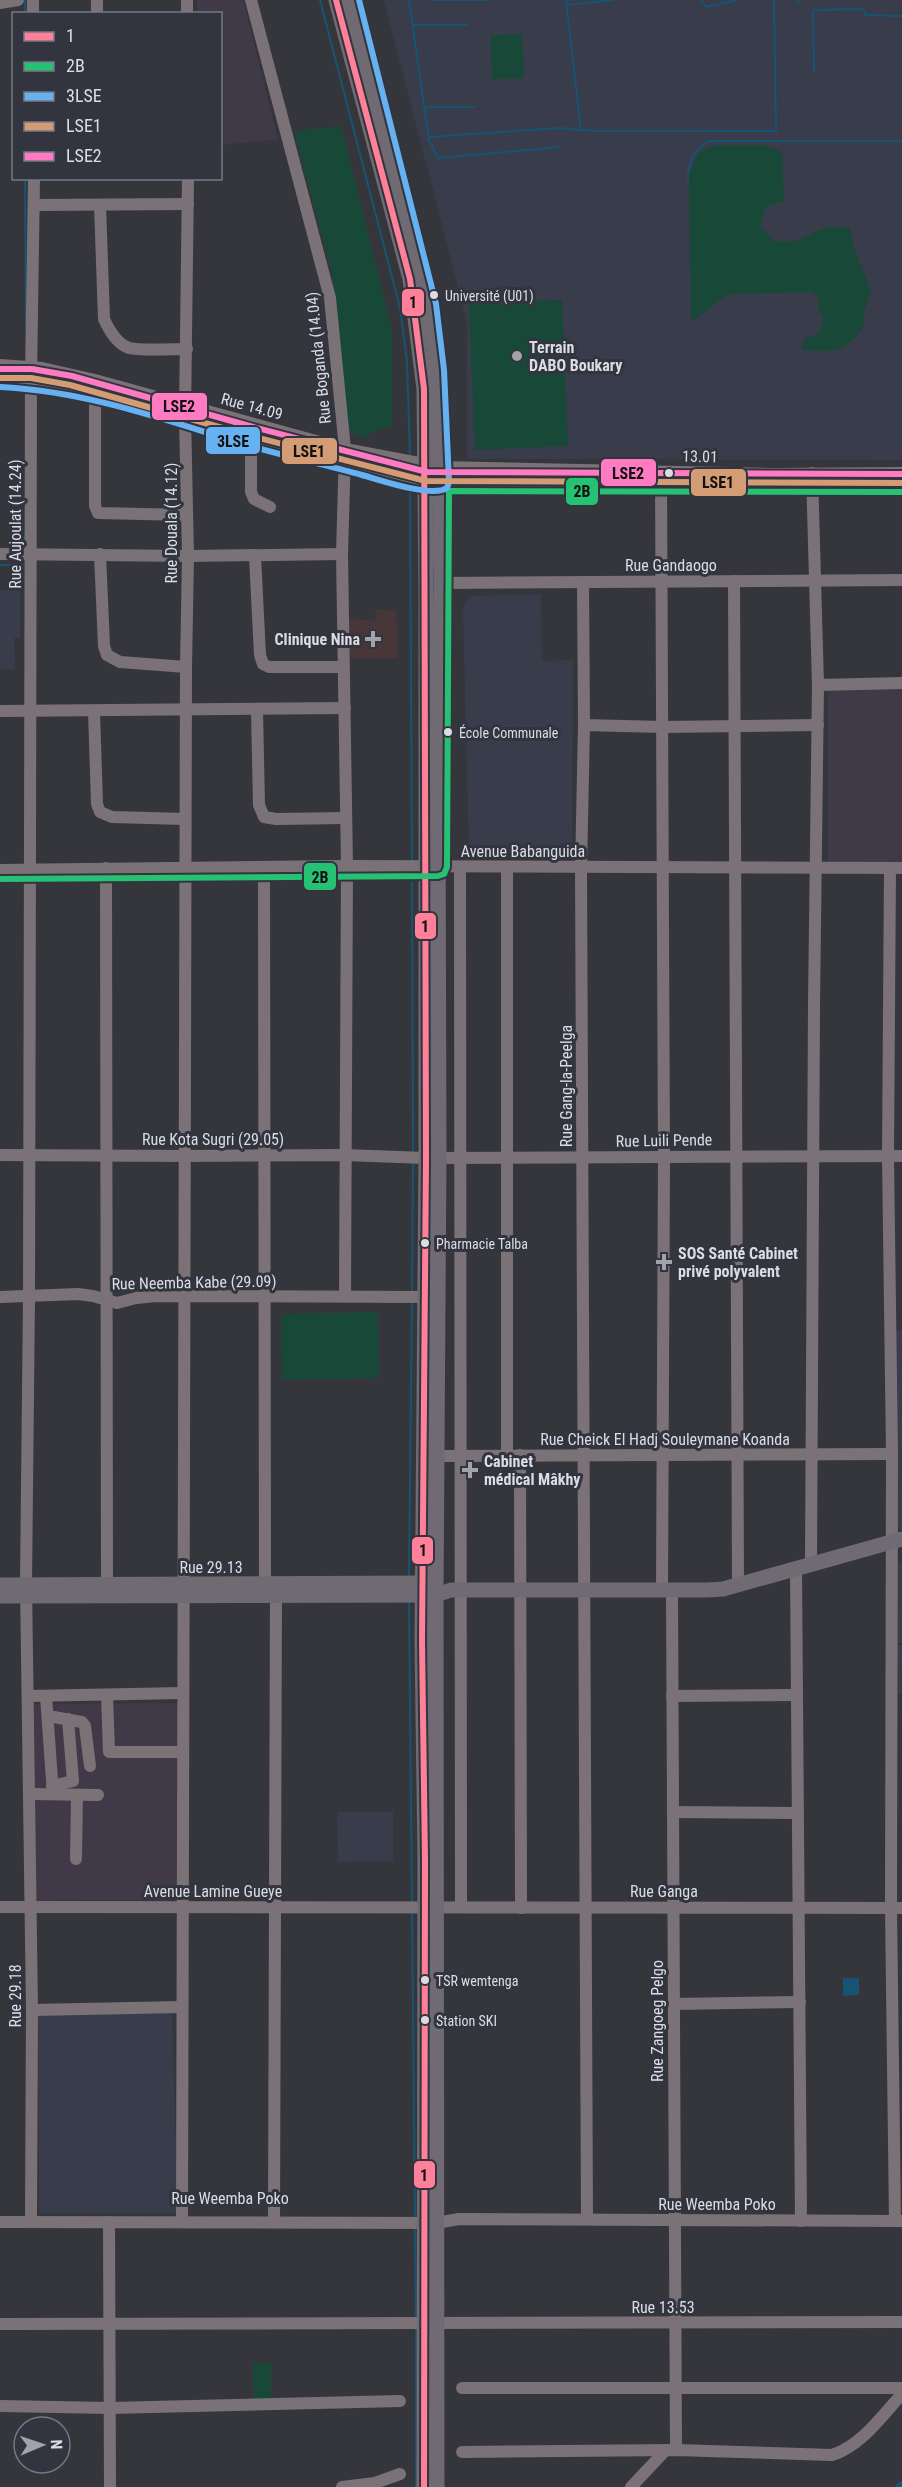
<svg xmlns="http://www.w3.org/2000/svg" width="902" height="2487" font-family="'Roboto Condensed',sans-serif">
<style>
.commercial{fill:#3f3948}
.built{fill:#383c4b}
.medical{fill:#483739}
.green{fill:#184938}
.water{fill:#175473}
.lines{fill:none;stroke-linecap:round;stroke-linejoin:round}
.stream{stroke:#175473;stroke-width:2}
.canal{stroke:#175473;stroke-width:9}
.minor{stroke:#7b7278;stroke-width:12}
.major{stroke:#706a72;stroke-width:15}
.bus-1-casing{stroke:#32353f;stroke-width:10}
.bus-2-casing{stroke:#32353f;stroke-width:10}
.bus-3-casing{stroke:#32353f;stroke-width:10}
.bus-4-casing{stroke:#32353f;stroke-width:10}
.bus-5-casing{stroke:#32353f;stroke-width:10}
.bus-1{stroke:#ff8098;stroke-width:6}
.bus-2{stroke:#26c172;stroke-width:6}
.bus-3{stroke:#66b1f2;stroke-width:6}
.bus-4{stroke:#d39c74;stroke-width:6}
.bus-5{stroke:#fe7ac1;stroke-width:6}
.bus-dot{fill:#dbdde3;stroke:#32353f;stroke-width:2}
.poi-dot{fill:#a1a3a9;stroke:#32353f;stroke-width:2}
.labels{text-anchor:middle;stroke-width:6;stroke-linejoin:round;paint-order:stroke}
.bus-label{font-size:14px;fill:#dbdde3;stroke:#32353f;text-anchor:start}
.poi-label{font-size:16px;font-weight:bold;fill:#dbdde3;stroke:#32353f;text-anchor:start}
.street-label{font-size:16px;fill:#dbdde3;stroke:#32353f}
.line-badge{stroke:#32353f;stroke-width:2}
.pale-badge-label{font-size:16px;text-anchor:middle;font-weight:bold;fill:#111}
</style>
<rect width="100%" height="100%" fill="#35363c"/>
<g class="commercial">
<polygon points="197,0 243,0 278,139 221,145 220,14 198,13"/>
<polygon points="902,688 902,866 828,865 828,690"/>
<polygon points="180,1703 177,1900 34,1901 32,1704"/>
</g>
<g class="built">
<polygon points="384,0 902,0 902,460 467,459 467,322"/>
<polygon points="0,590 20,590 20,638 14,638 15,669 0,669"/>
<polygon points="541,594 542,661 573,660 572,854 469,855 463,609 469,596"/>
<polygon points="902,1330 902,1531 897,1526 896,1331"/>
<polygon points="902,1562 902,1643 897,1643 897,1563"/>
<polygon points="897,1645 902,1645 902,1694 898,1694"/>
<polygon points="337,1812 393,1812 393,1861 338,1862"/>
<polygon points="172,2013 178,2213 39,2213 38,2015"/>
</g>
<polygon class="medical" points="375,609 396,611 398,658 347,658 349,619 377,621"/>
<g class="green">
<polygon points="522,34 524,78 492,79 491,35"/>
<polygon points="341,126 392,330 392,426 371,432 367,438 352,434 348,426 331,269 294,131"/>
<path d="M735,145H763L782,152L784,201L766,207L760,225L774,241L793,242L828,227L850,228L853,246L871,291L863,314L865,325C842,355 837,351 802,350L804,338L816,336L823,326V315L818,311L819,299L812,292L728,294L691,322L689,175L698,153L713,146Z"/>
<polygon points="562,300 568,446 475,450 469,304"/>
<polygon points="378,1312 379,1378 282,1380 281,1314"/>
<polygon points="253,2363 271,2363 271,2400 254,2400"/>
</g>
<polygon class="water" points="843,1978 859,1978 859,1995 843,1996"/>
<g class="lines">
<g class="stream">
<polyline points="320,0 400,308 407,361 410,456"/>
<polyline points="409,0 429,140 438,158 560,147"/>
<polyline points="432,0 488,0"/>
<polyline points="566,0 581,131"/>
<polyline points="701,0 706,7 738,0"/>
<polyline points="798,3 799,0"/>
<polyline points="566,5 613,0"/>
<polyline points="25,14 25,0"/>
<polyline points="413,25 467,25"/>
<polyline points="814,72 813,10 864,9 865,15 902,16"/>
<polyline points="426,107 474,107"/>
<polyline points="429,137 560,128 595,131 776,131 774,0"/>
<polyline points="25,178 26,326"/>
<path d="M688,180C687,164 695,149 709,141H902"/>
<polyline points="410,483 412,861"/>
<polyline points="22,549 25,534"/>
<polyline points="0,565 23,565"/>
<polyline points="412,870 413,1152"/>
<polyline points="412,1293 413,1161"/>
<polyline points="409,1578 412,1302"/>
<polyline points="409,1602 412,1902"/>
<polyline points="412,1911 415,2217"/>
<polyline points="415,2226 416,2319"/>
<polyline points="416,2487 416,2328"/>
</g>
<polyline class="canal" points="900,2487 902,2486"/>
<g class="minor">
<polyline points="97,0 97,14"/>
<polyline points="187,0 187,14"/>
<polyline points="251,0 330,298 345,449 342,554 347,866 345,1296"/>
<polyline points="0,3 18,0"/>
<polyline points="33,14 33,0"/>
<polyline points="35,205 188,204"/>
<path d="M100,205L104,319C109,330 117,344 129,348C140,351 174,349 187,349"/>
<polyline points="0,365 42,368 95,380 345,449 440,467 770,474 902,473"/>
<polyline points="0,378 31,378 70,385 185,416 251,436 426,481 902,483"/>
<polyline points="95,391 95,506 98,513 187,515"/>
<polyline points="251,436 251,492 254,499 270,507"/>
<polyline points="661,472 664,1158 662,1591"/>
<polyline points="0,554 188,556 342,554"/>
<polyline points="100,554 104,646 107,655 120,662 186,667"/>
<polyline points="255,556 260,655 263,664 269,667 343,667"/>
<polyline points="734,581 738,1584"/>
<polyline points="583,582 584,725 581,869 587,2219"/>
<polyline points="441,583 902,580"/>
<polyline points="818,685 902,683"/>
<polyline points="0,711 345,708"/>
<polyline points="94,711 97,804 100,812 112,817 185,819"/>
<polyline points="257,711 259,805 264,817 276,819 346,818"/>
<polyline points="584,725 662,727 818,725"/>
<polyline points="264,867 265,1592"/>
<polyline points="460,867 461,1907"/>
<path d="M507,867C507,1063 507,1259 507,1455"/>
<polyline points="106,868 107,1584"/>
<polyline points="890,868 888,1156 892,1454 891,1908 895,2221"/>
<polyline points="0,870 347,866 902,868"/>
<polyline points="0,1155 185,1156 344,1155 426,1158 902,1156"/>
<polyline points="0,1297 78,1294 93,1296 117,1303 136,1298 156,1296 425,1297"/>
<polyline points="520,1455 521,1908"/>
<polyline points="437,1456 892,1454"/>
<polyline points="811,1563 814,1006 818,685 812,473"/>
<polyline points="796,1568 801,2221"/>
<polyline points="672,1592 676,2450"/>
<polyline points="107,1695 109,1752 183,1752"/>
<polyline points="28,1696 182,1693"/>
<polyline points="46,1696 53,1794"/>
<polyline points="672,1696 797,1695"/>
<polyline points="48,1716 82,1722 85,1726 90,1766"/>
<polyline points="52,1786 73,1781 68,1719"/>
<polyline points="29,1794 98,1795"/>
<polyline points="673,1812 797,1813"/>
<polyline points="76,1859 77,1795"/>
<polyline points="0,1907 902,1908"/>
<polyline points="673,2004 800,2002"/>
<polyline points="32,2010 182,2007"/>
<polyline points="0,2222 436,2223 459,2219 901,2221"/>
<polyline points="31,2222 32,2010 26,1584 29,1297 31,378 34,178"/>
<polyline points="109,2222 110,2487"/>
<polyline points="182,2222 186,667 188,556 185,416 188,178"/>
<polyline points="274,2222 276,1588"/>
<polyline points="0,2324 902,2322"/>
<polyline points="462,2388 902,2388"/>
<polyline points="0,2406 110,2408 400,2401"/>
<path d="M462,2452L676,2450L832,2455C861,2446 882,2416 902,2394"/>
<polyline points="342,2487 375,2483 400,2474"/>
<polyline points="631,2487 665,2451"/>
</g>
<g class="major">
<polyline points="336,0 410,279 424,389 426,587 426,1158 422,1641 425,1860 424,2487"/>
<polyline points="350,0 427,305 434,349 438,414 441,583 438,801 439,1157 436,1595 437,2487"/>
<polyline points="0,1585 431,1583"/>
<polyline points="0,1596 436,1595 451,1590 707,1590 723,1589 902,1539"/>
</g>
<defs>
<polyline id="bus-1" points="336,0 410,279 424,389 426,1158 422,1641 425,1860 424,2487"/>
<polyline id="bus-2" points="0,879 438,876 444,874 447,867 449,491 902,492"/>
<path id="bus-3" d="M0,387C85,391 163,419 243,444C283,456 323,464 362,475C380,480 432,498 447,488L449,482L444,370L436,304L359,0"/>
<polyline id="bus-4" points="0,378 31,378 70,385 251,436 426,481 902,483"/>
<polyline id="bus-5" points="0,369 32,369 72,376 253,427 427,472 902,474"/>
</defs>
<use href="#bus-1" class="bus-1-casing"/>
<use href="#bus-2" class="bus-2-casing"/>
<use href="#bus-3" class="bus-3-casing"/>
<use href="#bus-4" class="bus-4-casing"/>
<use href="#bus-5" class="bus-5-casing"/>
<use href="#bus-1" class="bus-1"/>
<use href="#bus-2" class="bus-2"/>
<use href="#bus-3" class="bus-3"/>
<use href="#bus-4" class="bus-4"/>
<use href="#bus-5" class="bus-5"/>
</g>
<g class="bus-dot">
<circle cx="434" cy="295" r="5"/>
<circle cx="669" cy="473" r="5"/>
<circle cx="448" cy="732" r="5"/>
<circle cx="425" cy="1243" r="5"/>
<circle cx="425" cy="1980" r="5"/>
<circle cx="425" cy="2020" r="5"/>
</g>
<g class="poi-dot">
<circle cx="517" cy="356" r="6"/>
<path d="M370 630h6v6h6v6h-6v6h-6v-6h-6v-6h6z"/>
<path d="M661 1253h6v6h6v6h-6v6h-6v-6h-6v-6h6z"/>
<path d="M467 1461h6v6h6v6h-6v6h-6v-6h-6v-6h6z"/>
</g>
<g class="labels">
<g class="bus-label">
<text x="445" y="301">Université (U01)</text>
<text x="459" y="738">École Communale</text>
<text x="436" y="1249">Pharmacie Talba</text>
<text x="436" y="1986">TSR wemtenga</text>
<text x="436" y="2026">Station SKI</text>
</g>
<g class="poi-label">
<text x="529" y="353">Terrain<tspan x="529" dy="18">DABO Boukary</tspan></text>
<text x="360" y="645" text-anchor="end">Clinique Nina</text>
<text x="678" y="1259">SOS Santé Cabinet<tspan x="678" dy="18">privé polyvalent</tspan></text>
<text x="484" y="1467">Cabinet<tspan x="484" dy="18">médical Mâkhy</tspan></text>
</g>
<g class="street-label">
<text transform="translate(318 358) rotate(-96)" y="6">Rue Boganda (14.04)</text>
<text transform="translate(252 406) rotate(15)" y="6">Rue 14.09</text>
<text transform="translate(700 456) rotate(1)" y="6">13.01</text>
<text transform="translate(171 523) rotate(-90)" y="6">Rue Douala (14.12)</text>
<text transform="translate(15 524) rotate(-90)" y="6">Rue Aujoulat (14.24)</text>
<text x="671" y="571">Rue Gandaogo</text>
<text x="523" y="857">Avenue Babanguida</text>
<text transform="translate(566 1086) rotate(-90)" y="6">Rue Gang-la-Peelga</text>
<text x="213" y="1145">Rue Kota Sugri (29.05)</text>
<text transform="translate(664 1140) rotate(-1)" y="6">Rue Luili Pende</text>
<text transform="translate(194 1282) rotate(-1)" y="6">Rue Neemba Kabe (29.09)</text>
<text x="665" y="1445">Rue Cheick El Hadj Souleymane Koanda</text>
<text x="211" y="1573">Rue 29.13</text>
<text x="213" y="1897">Avenue Lamine Gueye</text>
<text x="664" y="1897">Rue Ganga</text>
<text transform="translate(15 1996) rotate(-90)" y="6">Rue 29.18</text>
<text transform="translate(657 2021) rotate(-90)" y="6">Rue Zangoeg Pelgo</text>
<text x="230" y="2204">Rue Weemba Poko</text>
<text x="717" y="2210">Rue Weemba Poko</text>
<text x="663" y="2313">Rue 13.53</text>
</g>
</g>
<g class="line-badge">
<rect x="401" y="288" width="24" height="29" rx="6" fill="#ff8098"/>
<rect x="151" y="392" width="57" height="29" rx="6" fill="#fe7ac1"/>
<rect x="205" y="426" width="56" height="29" rx="6" fill="#66b1f2"/>
<rect x="281" y="437" width="57" height="28" rx="6" fill="#d39c74"/>
<rect x="600" y="458" width="57" height="29" rx="6" fill="#fe7ac1"/>
<rect x="690" y="468" width="57" height="29" rx="6" fill="#d39c74"/>
<rect x="565" y="477" width="34" height="29" rx="6" fill="#26c172"/>
<rect x="303" y="862" width="34" height="29" rx="6" fill="#26c172"/>
<rect x="414" y="912" width="23" height="28" rx="6" fill="#ff8098"/>
<rect x="411" y="1536" width="23" height="29" rx="6" fill="#ff8098"/>
<rect x="413" y="2160" width="23" height="29" rx="6" fill="#ff8098"/>
</g>
<g class="pale-badge-label">
<text x="413" y="308">1</text>
<text x="179" y="412">LSE2</text>
<text x="233" y="447">3LSE</text>
<text x="309" y="457">LSE1</text>
<text x="628" y="479">LSE2</text>
<text x="718" y="488">LSE1</text>
<text x="582" y="497">2B</text>
<text x="320" y="883">2B</text>
<text x="425" y="932">1</text>
<text x="423" y="1556">1</text>
<text x="424" y="2181">1</text>
</g>
<rect x="12" y="12" width="210" height="168" fill="#32353f" stroke="#767881" stroke-width="1.5"/>
<rect x="24" y="32" width="30" height="9" fill="#ff8098" stroke="#767881" stroke-width="1.5"/>
<text x="66" y="42" font-size="18" fill="#dbdde3">1</text>
<rect x="24" y="62" width="30" height="9" fill="#26c172" stroke="#767881" stroke-width="1.5"/>
<text x="66" y="72" font-size="18" fill="#dbdde3">2B</text>
<rect x="24" y="92" width="30" height="9" fill="#66b1f2" stroke="#767881" stroke-width="1.5"/>
<text x="66" y="102" font-size="18" fill="#dbdde3">3LSE</text>
<rect x="24" y="122" width="30" height="9" fill="#d39c74" stroke="#767881" stroke-width="1.5"/>
<text x="66" y="132" font-size="18" fill="#dbdde3">LSE1</text>
<rect x="24" y="152" width="30" height="9" fill="#fe7ac1" stroke="#767881" stroke-width="1.5"/>
<text x="66" y="162" font-size="18" fill="#dbdde3">LSE2</text>
<g transform="translate(42 2445) rotate(88)"><circle r="28" fill="#32353f" stroke="#767881" stroke-width="1.5"/>
<path d="M0-4.5L10 22L0 15L-10 22Z" fill="#a1a3a9"/>
<text y="-9" font-size="16" font-weight="bold" text-anchor="middle" fill="#dbdde3">N</text>
</g>
</svg>
